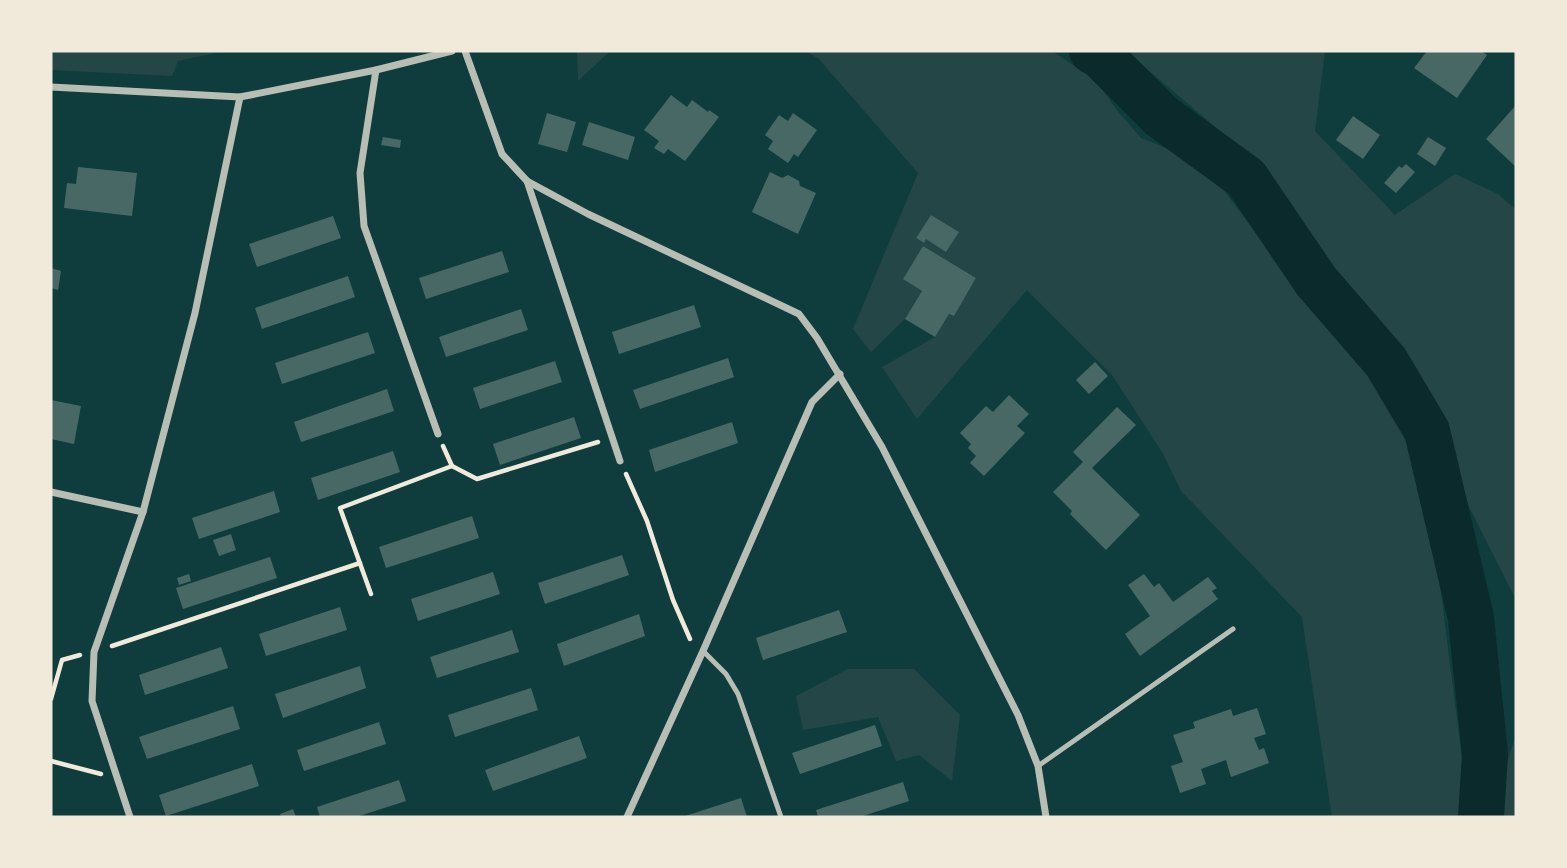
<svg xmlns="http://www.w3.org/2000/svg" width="1567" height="868" font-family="'Varela Round',sans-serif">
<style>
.green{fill:#244646;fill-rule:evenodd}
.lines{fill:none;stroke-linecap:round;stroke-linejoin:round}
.river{stroke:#0a2a2b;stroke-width:46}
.building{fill:#486865}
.path{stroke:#f1e9da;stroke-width:4.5}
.service{stroke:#b8beb3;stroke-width:5}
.minor{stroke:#b8beb3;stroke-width:7}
</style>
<rect width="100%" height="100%" fill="#0f3d3e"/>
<g class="green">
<polygon points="51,51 245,51 215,53 178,61 172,76 51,70"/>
<polygon points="577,51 610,51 578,81"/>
<path d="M805,51H1052L1095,79L1116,109L1141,138L1204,164L1301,293L1406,423L1438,569L1466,790L1498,789L1516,735V817H1332L1302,617L1181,491L1162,452L1112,375L1027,290L917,419L882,367L935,337L949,314L954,316L976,278L923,246L903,279L922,291L905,319L871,352L853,329L918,173L819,59ZM931,215L958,232L946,251L926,239L923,243L916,238Z"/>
<polygon points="1126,51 1325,51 1315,131 1395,215 1455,174 1498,194 1516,210 1516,600 1463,495 1430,393 1344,287 1261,166"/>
<polygon points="848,669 914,669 960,715 952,781 919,755 896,761 878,717 803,730 796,696"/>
</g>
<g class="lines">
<polyline class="river" points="1092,51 1101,56 1161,116 1246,178 1316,281 1386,362 1427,431 1471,618 1485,755 1481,817"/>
</g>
<g class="building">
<polygon points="1427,51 1481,51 1487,55 1457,98 1414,68"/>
<polygon points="671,95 687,107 692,100 708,112 709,110 719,117 685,161 668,149 664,154 654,148 659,141 644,130"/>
<polygon points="1516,105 1516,167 1486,139"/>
<polygon points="547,113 576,122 567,152 538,144"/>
<polygon points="793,113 817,130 798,157 794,154 788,163 768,149 773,141 765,135 779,115 788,121"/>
<polygon points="1353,116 1380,135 1363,159 1336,140"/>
<polygon points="589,122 635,137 628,160 582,145"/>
<polygon points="383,137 401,140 400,148 381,145"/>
<polygon points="1428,137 1446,148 1435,166 1417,154"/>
<polygon points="1406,164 1415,172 1396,193 1384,183 1399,166 1402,168"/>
<polygon points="78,167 137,173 132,216 64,208 67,183 76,184"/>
<polygon points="770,172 782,178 788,175 799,181 800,186 816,193 798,234 752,212"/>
<polygon points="931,215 959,232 946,252 926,239 924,243 916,238"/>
<polygon points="333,216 341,238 257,267 249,244"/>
<polygon points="923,246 976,278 954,316 949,314 935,337 905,319 922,291 903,279"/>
<polygon points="502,251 509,272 426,299 419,278"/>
<polygon points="51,268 61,271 58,290 51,288"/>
<polygon points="348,276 355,297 262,329 255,308"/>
<polygon points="694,305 701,327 619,354 612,332"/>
<polygon points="521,309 528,330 446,357 439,337"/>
<polygon points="368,332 375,353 282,384 275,363"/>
<polygon points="728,358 734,377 640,409 633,390"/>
<polygon points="555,361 562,382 480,409 473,388"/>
<polygon points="1095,362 1108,376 1089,394 1076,380"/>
<polygon points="387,389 394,411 301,442 294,422"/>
<polygon points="1009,395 1029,414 1017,426 1025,433 984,476 970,463 976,456 968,448 971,444 960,433 986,406 993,412"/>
<polygon points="51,400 81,406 74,444 51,439"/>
<polygon points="1117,407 1136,425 1092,468 1140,515 1106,550 1070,514 1072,511 1053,492 1083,462 1073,452"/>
<polygon points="574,417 581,438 500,465 493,444"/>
<polygon points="732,422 738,443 655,472 649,450"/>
<polygon points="393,451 400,472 318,500 311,478"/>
<polygon points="274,491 280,512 199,539 192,518"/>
<polygon points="472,516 479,538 386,568 379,547"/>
<polygon points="231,534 236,550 219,556 213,540"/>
<polygon points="622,555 629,575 545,604 538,583"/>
<polygon points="270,557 277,578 183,609 176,588"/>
<polygon points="493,572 500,594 418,621 411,599"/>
<polygon points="189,574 191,581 179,585 177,578"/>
<polygon points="1144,574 1154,587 1159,583 1173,602 1208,577 1217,588 1212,591 1218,599 1140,656 1125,634 1150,616 1128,585"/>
<polygon points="340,607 347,630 266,656 259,634"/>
<polygon points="839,610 847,632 763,660 756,638"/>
<polygon points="639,614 645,636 564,666 557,644"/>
<polygon points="512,630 519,652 437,678 430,657"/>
<polygon points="221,647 228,668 145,695 139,675"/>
<polygon points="360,666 366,688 283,718 275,694"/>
<polygon points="531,688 538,710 455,737 448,715"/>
<polygon points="233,706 240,729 147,759 139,737"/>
<polygon points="1257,708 1266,734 1254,738 1259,750 1264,748 1269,763 1231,777 1226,760 1201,769 1206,784 1180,793 1171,766 1183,762 1173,735 1195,728 1193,722 1231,709 1233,716"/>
<polygon points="379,722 386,744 304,771 297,750"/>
<polygon points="875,725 882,746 800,774 792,753"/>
<polygon points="579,736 587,758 493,791 485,770"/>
<polygon points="252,764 259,786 166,816 159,795"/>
<polygon points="399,780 406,801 356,817 320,817 317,807"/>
<polygon points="903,782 909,801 860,817 818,817 816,810"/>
<polygon points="741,798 747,817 682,817"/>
<polygon points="293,809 296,817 281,817 280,814"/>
</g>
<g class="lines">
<g class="path">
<polyline points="443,446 452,466 477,479 598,442"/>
<polyline points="626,474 647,521 673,600 690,639"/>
<polyline points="371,594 340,508 452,466"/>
<polyline points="112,646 360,563"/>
<polyline points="51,699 62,660 80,655"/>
<polyline points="51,761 101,774"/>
</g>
<g class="service">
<polyline points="703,651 726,674 738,694 781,817"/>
<polyline points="1038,766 1233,629"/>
</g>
<g class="minor">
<polyline points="465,51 502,154 527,181 588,214 799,314 817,338 882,447 1018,715 1038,766 1046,817"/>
<polyline points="376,70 360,173 364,226 438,434"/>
<polyline points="51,87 240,97 376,70 452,51"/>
<polyline points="527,181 620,461"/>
<polyline points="51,492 143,512"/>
<polyline points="130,817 92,701 94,652 143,512 195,313 240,97"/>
<polyline points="627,817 703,651 812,402 840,374"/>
</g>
</g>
<rect width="1567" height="868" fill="none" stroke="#f1e9da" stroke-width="105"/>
</svg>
